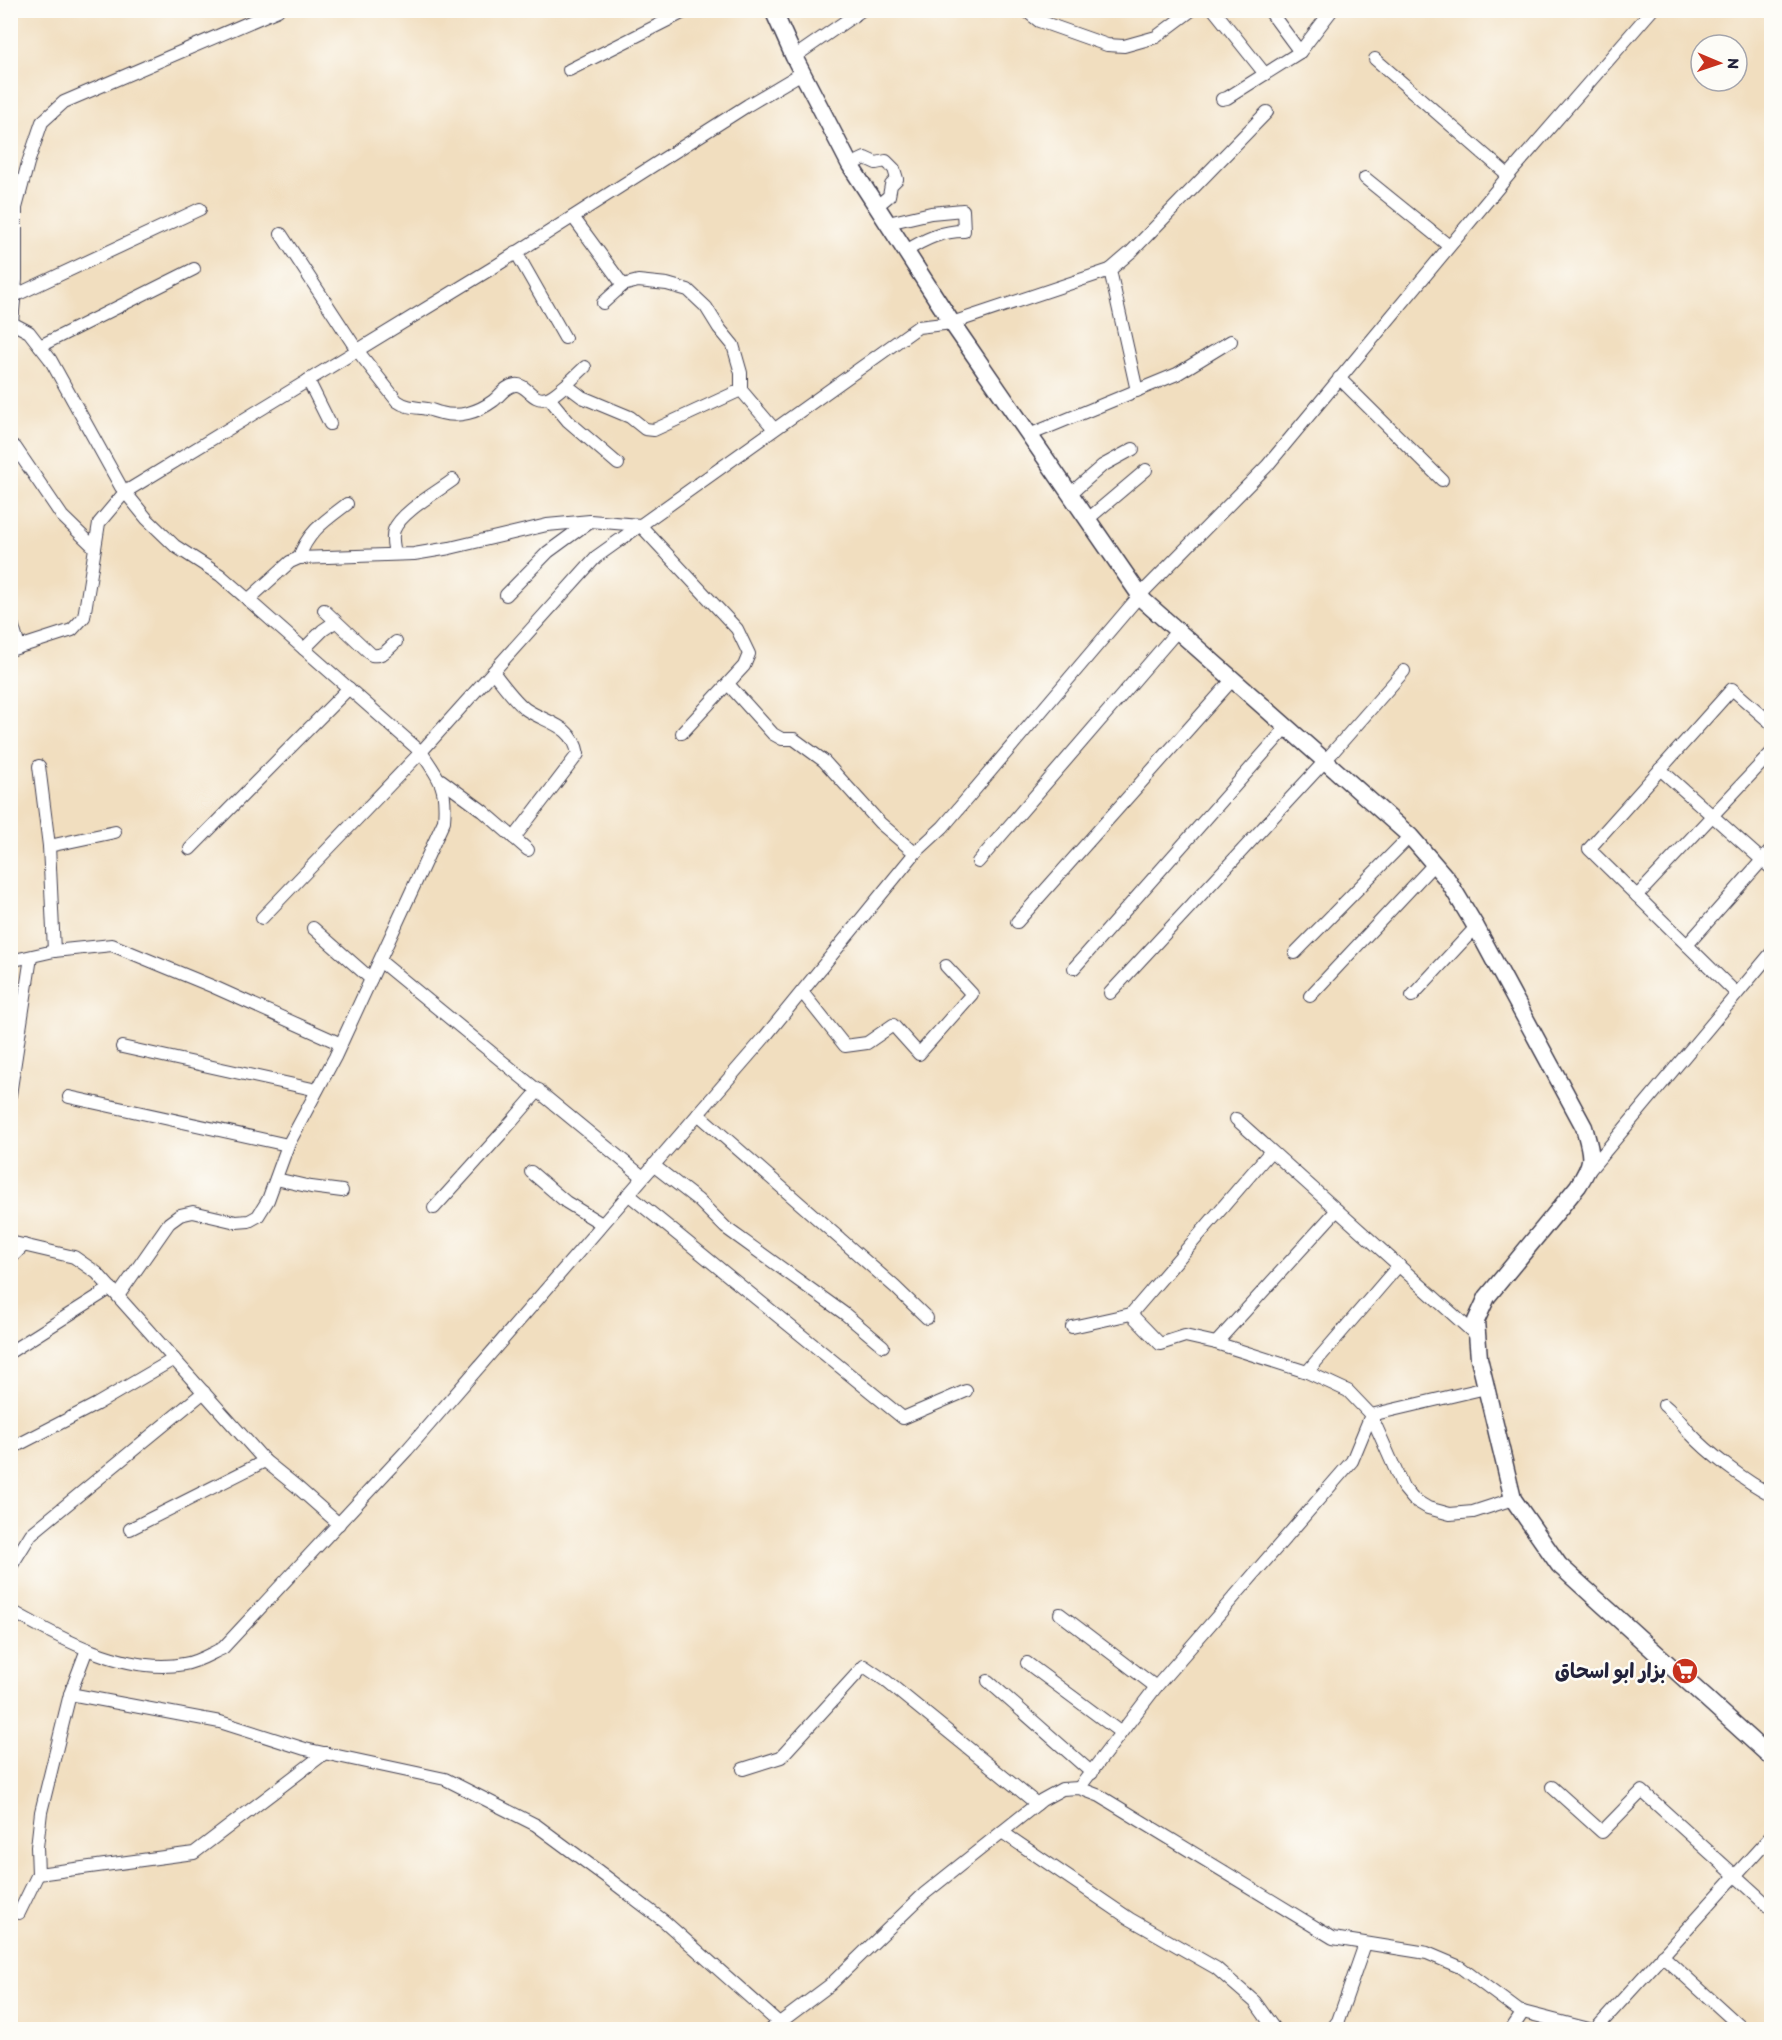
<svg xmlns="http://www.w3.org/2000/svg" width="1782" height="2040" font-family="Itim,'Playpen Sans Arabic',sans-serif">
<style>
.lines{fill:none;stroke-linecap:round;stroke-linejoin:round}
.street-casing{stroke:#413e4f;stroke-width:14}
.secondary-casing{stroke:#413e4f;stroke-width:19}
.street{stroke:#fff;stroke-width:12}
.secondary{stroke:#fff;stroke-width:16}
.labels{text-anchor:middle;stroke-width:5;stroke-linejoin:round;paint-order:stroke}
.poi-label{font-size:20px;font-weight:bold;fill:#22223b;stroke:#fdfcf7;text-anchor:end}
</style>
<rect width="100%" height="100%" fill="#fdfcf7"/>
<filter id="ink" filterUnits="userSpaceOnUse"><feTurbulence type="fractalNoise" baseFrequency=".0167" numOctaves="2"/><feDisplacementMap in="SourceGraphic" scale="12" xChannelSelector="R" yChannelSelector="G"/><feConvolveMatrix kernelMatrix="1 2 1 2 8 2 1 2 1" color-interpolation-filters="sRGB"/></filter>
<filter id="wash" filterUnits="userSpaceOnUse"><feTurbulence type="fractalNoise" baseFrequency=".008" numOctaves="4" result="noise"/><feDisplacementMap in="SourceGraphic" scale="24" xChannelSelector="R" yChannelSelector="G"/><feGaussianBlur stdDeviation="1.35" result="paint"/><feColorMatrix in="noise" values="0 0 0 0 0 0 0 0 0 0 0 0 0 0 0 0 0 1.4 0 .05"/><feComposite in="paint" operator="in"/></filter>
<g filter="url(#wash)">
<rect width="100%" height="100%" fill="#f1debf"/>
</g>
<g filter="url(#ink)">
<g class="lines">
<defs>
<g id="street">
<polyline points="1025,10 1039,21 1107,45 1124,46 1156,37 1192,10"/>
<polyline points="1214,10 1265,74"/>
<polyline points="1269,10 1300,52"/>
<polyline points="794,57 862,10"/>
<polyline points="1375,59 1508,175"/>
<polyline points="569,70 688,10"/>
<polyline points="1222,99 1227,98 1300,52 1332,10"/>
<polyline points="850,165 865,158 876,163 886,161 894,169 897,179 891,185 889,196 877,206"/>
<polyline points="1365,178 1449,246"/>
<polyline points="573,217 623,285"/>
<path d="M888,223L931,213L963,210L964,231C942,231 925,239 906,251"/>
<path d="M281,234L357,350L397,401C407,408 415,407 427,409C432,410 436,412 441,413C459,418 478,412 493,401C500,396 505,386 515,385C527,383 532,403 547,398C554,396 560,389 566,385L582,397L630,417L645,429L654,430L741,390L774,429"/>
<polyline points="516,252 565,338"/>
<polyline points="1110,270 1132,251 1267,112"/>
<polyline points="14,296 200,209"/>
<polyline points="603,303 623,285 638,281 667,284 688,290 706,307 719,328 733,345 741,373 741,390"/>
<path d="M10,322L29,332L50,359L121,487L147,519L175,546L220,575L421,752C440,779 447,787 444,821L335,1057L288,1145L268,1200L258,1216L249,1221L236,1222L193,1212L180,1215L169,1223L118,1296"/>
<polyline points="12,322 16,280 16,208 28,163 42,122 64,102 278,10"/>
<polyline points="40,346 194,269"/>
<polyline points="1339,378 1442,480"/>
<polyline points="308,380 330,424"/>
<polyline points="566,385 585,367"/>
<polyline points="549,398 568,421 618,464"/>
<polyline points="1029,435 1177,374 1231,341"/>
<polyline points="10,445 15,447 62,516 95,548"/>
<polyline points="1070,494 1102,466 1133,449"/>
<polyline points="1088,519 1146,470"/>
<path d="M395,554C394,547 391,538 394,530C401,512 437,492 453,480"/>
<path d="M299,558C307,532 326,520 347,504"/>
<polyline points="506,595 548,552 589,522"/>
<polyline points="248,600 290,562 299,558 414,554 450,548 547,525 590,521 640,525 737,629 749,654 744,666 682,733"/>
<path d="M324,610L372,655C383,657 388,649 396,642"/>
<polyline points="10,617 19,647"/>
<polyline points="304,649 323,630 335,622"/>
<polyline points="10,650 72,630 84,617 99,523 125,492 494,267 748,105 802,73"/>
<path d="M493,672C502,683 516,703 527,710C547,723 573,725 578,754L514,838"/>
<polyline points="728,684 773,734 782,739 794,739 824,761 880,823 915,853"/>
<polyline points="39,766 49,846 54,951"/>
<polyline points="1660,769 1772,869"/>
<polyline points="441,780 483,811 528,850"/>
<polyline points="49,846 115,832"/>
<polyline points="190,849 349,688"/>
<polyline points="978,862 1178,630"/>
<polyline points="1637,896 1772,752"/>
<polyline points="262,918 421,752 596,557 918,327 952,323 1110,270 1137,391"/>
<polyline points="1017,922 1233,679"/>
<polyline points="313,928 371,979"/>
<polyline points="1687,945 1772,849"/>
<polyline points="1295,953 1410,836"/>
<polyline points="10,961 54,951 112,945 214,987 341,1044"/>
<polyline points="380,961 643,1177"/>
<polyline points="1074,968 1287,727"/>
<polyline points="802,992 845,1046 867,1043 893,1025 919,1054 972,994 946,966"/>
<polyline points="1110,993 1325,761 1404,671"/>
<polyline points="1736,993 1589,849 1732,689 1772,724"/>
<polyline points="1310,996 1434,864"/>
<polyline points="1412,996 1476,927"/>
<polyline points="122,1047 317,1090"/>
<polyline points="10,1095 31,957"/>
<polyline points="69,1097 288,1145"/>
<polyline points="698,1114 895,1287 927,1318"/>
<polyline points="1236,1119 1477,1336"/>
<polyline points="653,1165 698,1200 726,1228 845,1314 883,1346"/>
<polyline points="531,1172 566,1202 602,1224"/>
<polyline points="1588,1172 1772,952"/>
<polyline points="276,1179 311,1187 342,1191"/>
<polyline points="628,1194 903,1418 966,1391"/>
<polyline points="434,1208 501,1134 539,1090"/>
<polyline points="10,1242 74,1257 97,1273 265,1461 296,1486 339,1524"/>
<polyline points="10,1259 24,1245"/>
<polyline points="1131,1314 1160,1344 1185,1336 1216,1343 1307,1372 1348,1391 1371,1415 1403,1487 1413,1499 1428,1508 1450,1514 1473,1512 1513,1499"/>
<polyline points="1072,1327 1131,1314 1271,1151"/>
<polyline points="1216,1343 1337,1210"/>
<polyline points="10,1352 111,1288"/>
<polyline points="1307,1372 1399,1265"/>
<path d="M1664,1405C1674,1413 1681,1422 1689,1432C1708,1453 1746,1482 1772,1495"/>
<polyline points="10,1449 97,1404 174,1359"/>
<polyline points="130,1529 265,1461"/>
<polyline points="10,1568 31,1534 204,1392"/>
<path d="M10,1610C59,1638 126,1675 184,1664C198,1662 210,1654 223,1648L407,1450L764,1038L915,853L943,827L1140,595L1267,466L1513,170L1652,10"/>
<polyline points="1060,1614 1156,1687"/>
<polyline points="1027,1663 1120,1732"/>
<polyline points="988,1681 1092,1773"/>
<polyline points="70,1694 220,1722 305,1749 445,1779 536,1825 605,1876 664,1921 779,2023"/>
<polyline points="743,1769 781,1757 864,1666 886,1681 1037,1804"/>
<polyline points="1552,1787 1602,1832 1642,1791 1772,1909"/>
<polyline points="1079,1788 1156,1687 1352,1461 1371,1415 1486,1388"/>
<polyline points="1002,1832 1130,1919 1216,1968 1255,2002 1275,2030"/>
<polyline points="38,1874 194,1853 325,1753"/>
<polyline points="19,1913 38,1874 37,1847 41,1812 70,1694 87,1649"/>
<polyline points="1662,1955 1744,2030"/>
<polyline points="770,2030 830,1985 924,1894 1042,1800 1062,1789 1079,1788 1100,1796 1333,1938 1427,1953 1460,1967 1519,2011 1593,2030"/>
<polyline points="1331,2030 1338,2021 1365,1944"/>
<polyline points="1511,2030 1523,2012"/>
<polyline points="1595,2030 1772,1835"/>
</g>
<path id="secondary" d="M773,10L794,57L850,165L952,323L1144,601L1410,836L1447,879L1476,927L1584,1127C1592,1156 1595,1160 1578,1186L1487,1297L1476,1321L1479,1358L1513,1499L1559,1565L1772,1758"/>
</defs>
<use href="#street" class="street-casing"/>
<use href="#secondary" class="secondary-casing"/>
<use href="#street" class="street"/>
<use href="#secondary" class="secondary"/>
</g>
</g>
<defs>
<symbol id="supermarket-disc" viewBox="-11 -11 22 22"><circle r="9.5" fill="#c8321e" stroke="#fdfcf7"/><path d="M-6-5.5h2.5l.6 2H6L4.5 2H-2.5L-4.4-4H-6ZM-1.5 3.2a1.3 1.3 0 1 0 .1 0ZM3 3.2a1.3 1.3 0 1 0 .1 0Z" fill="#fff"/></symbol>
</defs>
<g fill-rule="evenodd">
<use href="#supermarket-disc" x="1670" y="1656" width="30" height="30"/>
</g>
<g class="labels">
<g class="poi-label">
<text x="1666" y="1678">بزار ابو اسحاق</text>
</g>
</g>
<rect width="1782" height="2040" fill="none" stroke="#fdfcf7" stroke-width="36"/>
<g transform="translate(1719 63) rotate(92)"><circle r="28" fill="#fdfcf7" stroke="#a5a5ac" stroke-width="1.5"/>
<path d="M0-4.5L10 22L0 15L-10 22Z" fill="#c8321e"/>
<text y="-9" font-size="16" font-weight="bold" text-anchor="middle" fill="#22223b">N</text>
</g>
</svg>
